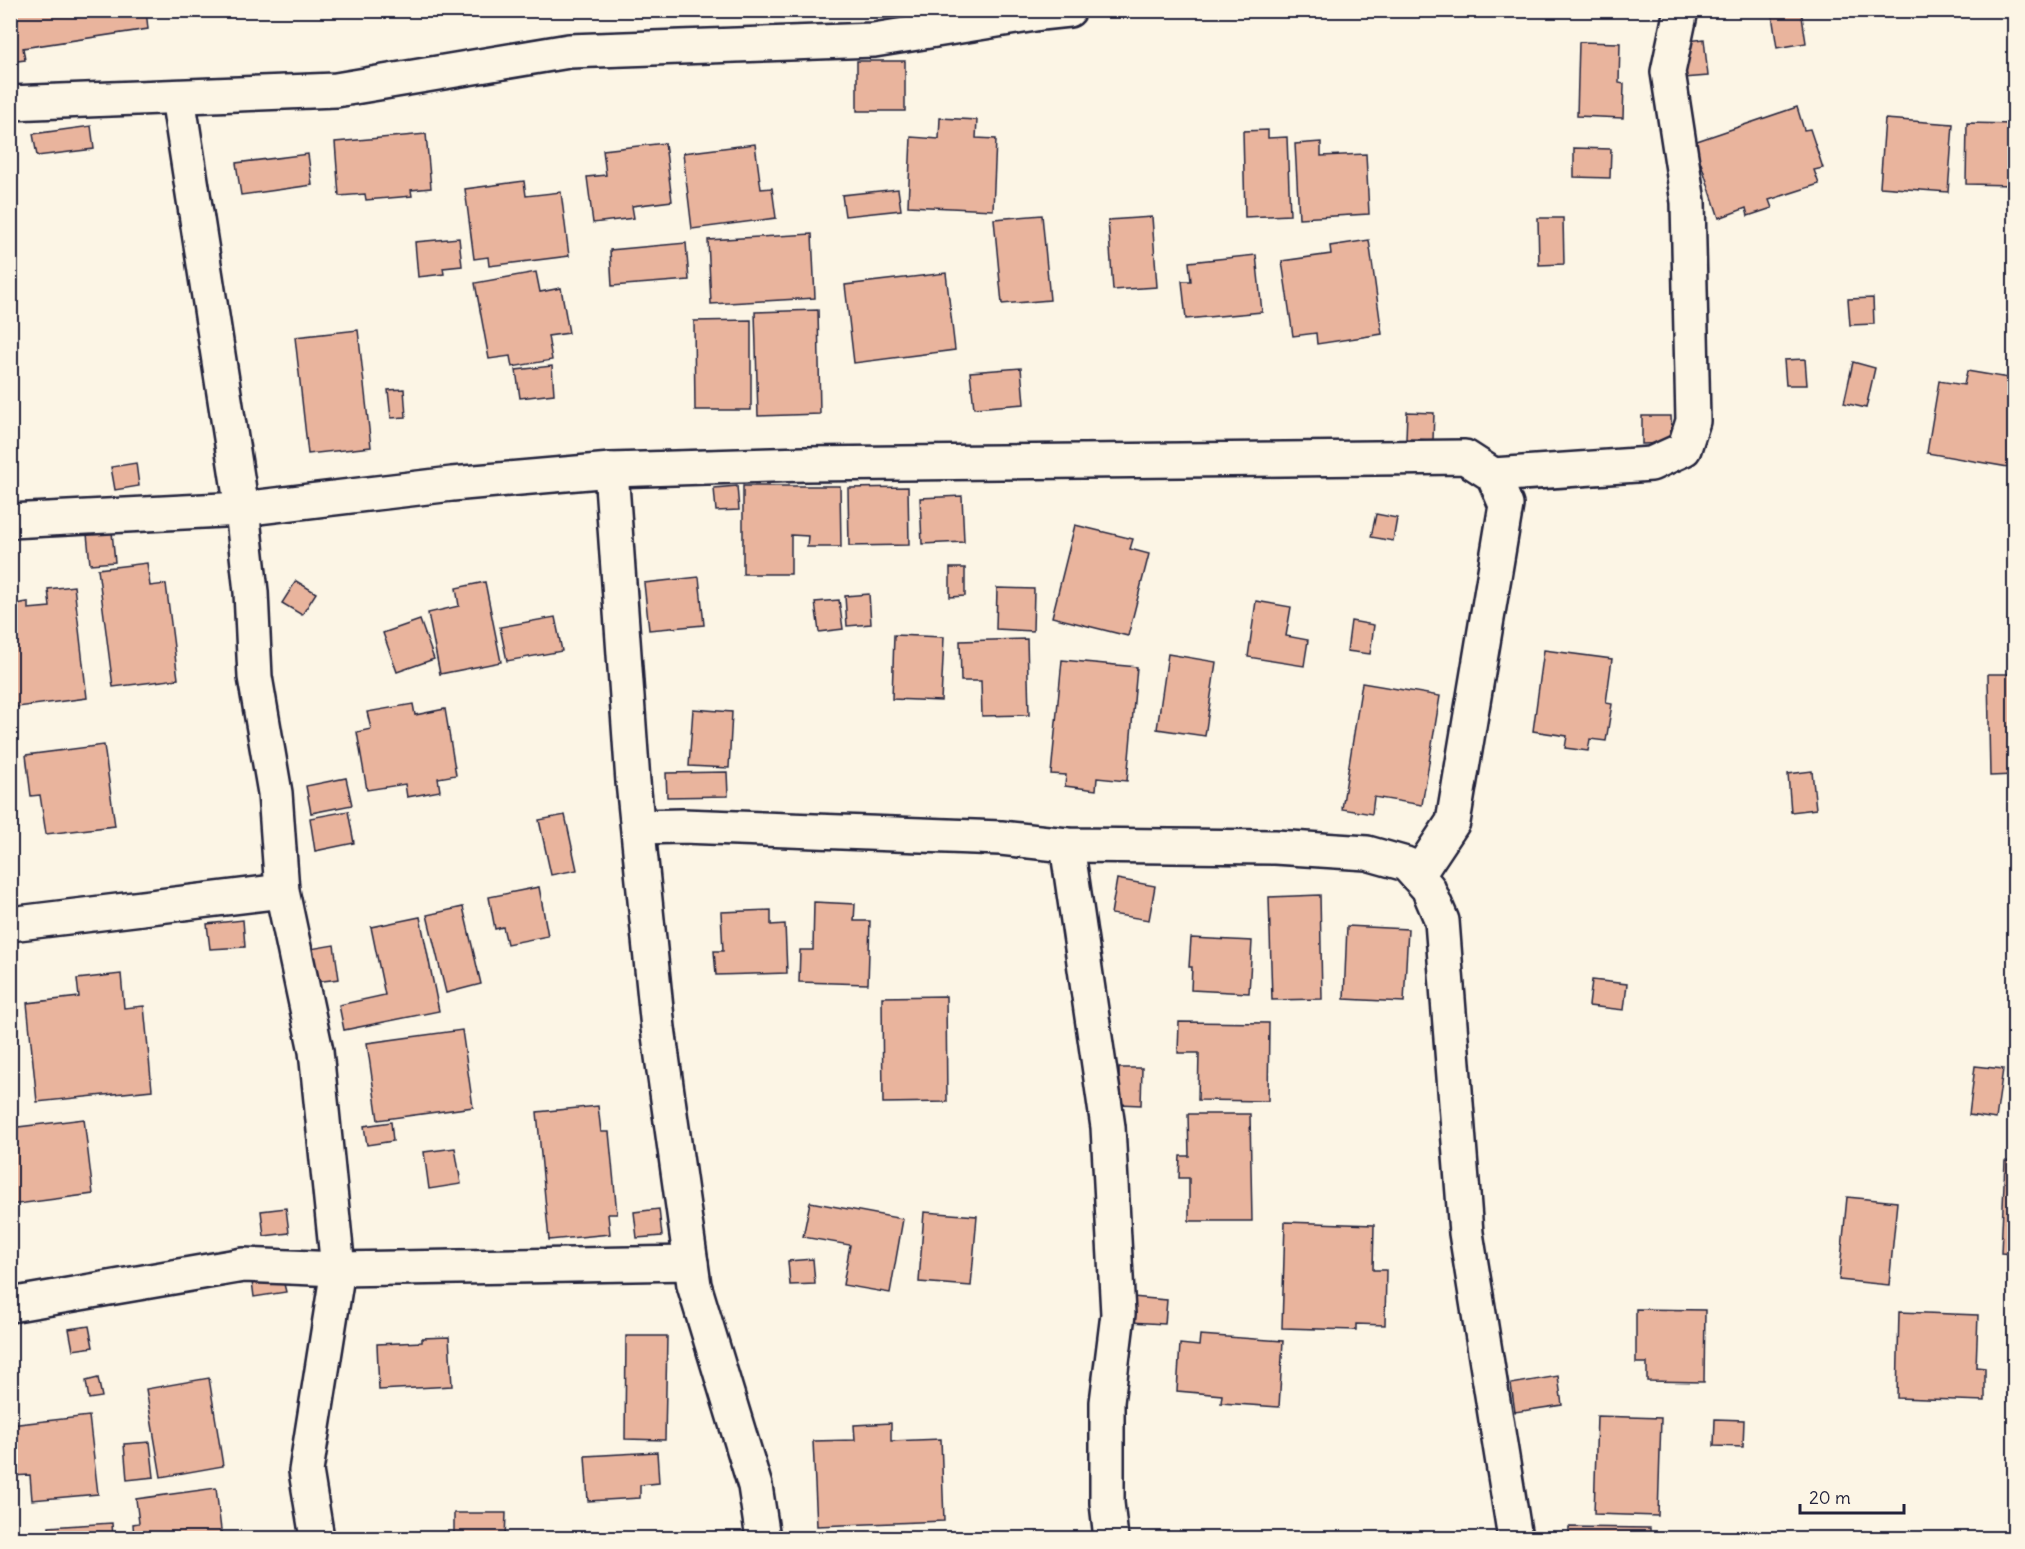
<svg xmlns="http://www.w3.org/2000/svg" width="2025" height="1549" font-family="Delius,sans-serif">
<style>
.building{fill:#e9b49d;stroke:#22223b;stroke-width:1.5}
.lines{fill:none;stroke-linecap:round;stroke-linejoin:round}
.minor-casing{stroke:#22223b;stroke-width:38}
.minor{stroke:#fcf5e5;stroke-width:33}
</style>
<rect width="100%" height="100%" fill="#fcf5e5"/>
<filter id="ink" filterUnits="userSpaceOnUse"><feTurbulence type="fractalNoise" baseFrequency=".0167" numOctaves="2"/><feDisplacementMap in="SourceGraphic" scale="12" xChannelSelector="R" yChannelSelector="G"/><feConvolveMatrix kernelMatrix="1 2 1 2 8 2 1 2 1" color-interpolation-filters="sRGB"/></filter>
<g filter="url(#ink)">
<g class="building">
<polygon points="10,10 146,10 148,29 23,48 25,60 10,62"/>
<polygon points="1793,10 1801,10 1806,43 1777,48 1772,15"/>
<polygon points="1704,39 1708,76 1684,78 1680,42"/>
<polygon points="1579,42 1620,43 1619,83 1624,84 1623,118 1577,116"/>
<rect x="857" y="61" width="48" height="50"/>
<polygon points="1797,107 1804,130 1810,129 1823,168 1814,170 1819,184 1769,200 1772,208 1748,216 1746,208 1719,218 1694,142"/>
<polygon points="940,118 977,120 976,138 996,139 993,210 908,206 911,137 939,139"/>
<polygon points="1885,119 1953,124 1948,192 1880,187"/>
<polygon points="1967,123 2014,124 2014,185 1966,184"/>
<polygon points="91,126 94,149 37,156 33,134"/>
<polygon points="1268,130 1268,138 1287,137 1290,215 1245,217 1243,131"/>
<polygon points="426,134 431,188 411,190 412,196 366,200 365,194 339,196 335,142"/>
<polygon points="1321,142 1321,156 1366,154 1369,214 1299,218 1295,144"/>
<polygon points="665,143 672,201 632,206 634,218 593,223 587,177 606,175 603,150"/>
<polygon points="755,144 761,189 772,188 776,218 692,229 683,153"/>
<polygon points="1574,148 1611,149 1610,178 1574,177"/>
<polygon points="308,154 312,185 241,195 236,163"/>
<polygon points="524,181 526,196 561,192 569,256 489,266 488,257 474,259 465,189"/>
<polygon points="898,189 901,210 845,216 842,195"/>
<polygon points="1042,215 1050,300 1002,304 994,219"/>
<polygon points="1152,217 1157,287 1113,290 1108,220"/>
<polygon points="1538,218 1563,218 1564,264 1539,265"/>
<polygon points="812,234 815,298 711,304 708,240"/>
<polygon points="459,238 462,266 443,268 444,274 418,277 415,242"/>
<polygon points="1369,240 1382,334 1317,344 1316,333 1293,336 1282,261 1331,254 1330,246"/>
<polygon points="686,243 689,280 612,286 610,250"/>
<polygon points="1256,255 1262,312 1186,319 1182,281 1191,281 1189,262"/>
<polygon points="536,272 540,292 561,288 569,333 548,336 552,360 512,367 510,356 489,359 475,283"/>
<polygon points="946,273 955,350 854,363 845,285"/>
<polygon points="1873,298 1874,324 1850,325 1848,299"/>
<polygon points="818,310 820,414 758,416 755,312"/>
<polygon points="751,320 751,410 695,410 694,321"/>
<polygon points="358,330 371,447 308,454 295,337"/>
<polygon points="1805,359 1807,385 1786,385 1784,360"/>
<polygon points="1853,362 1875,368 1866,408 1844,403"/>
<polygon points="552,366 554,394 520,398 516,370"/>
<polygon points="1021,368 1024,404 974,408 970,372"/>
<polygon points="1967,371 2014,379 2014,468 1927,453 1939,381 1964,385"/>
<polygon points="404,389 406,417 391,418 388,390"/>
<polygon points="1407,412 1434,413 1433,440 1406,439"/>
<polygon points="1642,416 1671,416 1672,443 1642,444"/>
<polygon points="136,463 139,486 115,490 111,467"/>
<polygon points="737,486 739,510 716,511 714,488"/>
<polygon points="743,486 840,486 841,547 807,547 808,536 791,535 791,574 743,574"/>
<polygon points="908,487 909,545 849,546 848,488"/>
<polygon points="962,496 964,542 922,544 920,498"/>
<polygon points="1376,514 1397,518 1393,541 1371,537"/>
<polygon points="1075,525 1133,539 1130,549 1149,554 1128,636 1052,617"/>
<polygon points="112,532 115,562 90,564 87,534"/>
<polygon points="147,563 150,586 166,584 178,679 113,687 98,569"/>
<polygon points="950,568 965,568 965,596 950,597"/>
<polygon points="699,577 704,625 649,630 644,583"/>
<polygon points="296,581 316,593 302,615 282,603"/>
<polygon points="485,582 501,662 440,674 428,613 459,606 456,588"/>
<polygon points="74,586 87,698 10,708 10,605 28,602 28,609 50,607 48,589"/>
<polygon points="997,588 1034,589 1033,631 996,629"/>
<polygon points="869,594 871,624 847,626 845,596"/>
<polygon points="839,600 843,629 819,632 815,602"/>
<polygon points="1256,601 1291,607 1286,636 1308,640 1304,666 1248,657"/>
<polygon points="555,617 562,651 507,661 500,627"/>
<polygon points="420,620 434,659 397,672 383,633"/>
<polygon points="1351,621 1374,625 1370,654 1347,651"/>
<polygon points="894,635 944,637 941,701 892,699"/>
<polygon points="1027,639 1029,715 982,716 981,681 961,681 960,641"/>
<polygon points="1544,650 1612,659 1606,703 1612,704 1606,741 1590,739 1588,751 1565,748 1567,736 1533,731"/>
<polygon points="1168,654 1216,662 1205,736 1157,729"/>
<polygon points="1062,660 1137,667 1127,781 1097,778 1096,790 1065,786 1066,775 1051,774"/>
<polygon points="1988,674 2014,674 2014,775 1990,776"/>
<polygon points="1362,683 1440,696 1422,805 1374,797 1372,814 1342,809"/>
<polygon points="413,704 415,715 445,709 456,775 438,778 440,791 407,797 405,784 367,790 357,732 371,729 367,712"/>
<polygon points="693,709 732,712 729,768 689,766"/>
<polygon points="104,745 115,826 46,834 40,795 31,796 26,755"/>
<polygon points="1812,771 1816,809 1791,812 1788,774"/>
<polygon points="727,772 728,796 667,797 666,773"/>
<polygon points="346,778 352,805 311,813 306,786"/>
<polygon points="348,811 354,843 315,851 310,818"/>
<polygon points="565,815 577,870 551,875 539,820"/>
<polygon points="1117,879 1155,886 1149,920 1111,914"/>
<polygon points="539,887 548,936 507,944 503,927 495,929 489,897"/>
<polygon points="1320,895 1322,999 1272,1000 1269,897"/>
<polygon points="814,902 855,904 854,921 870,921 868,984 799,982 800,950 813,950"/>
<polygon points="463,907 481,984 446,993 427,915"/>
<polygon points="771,910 771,925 785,924 787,973 716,975 714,951 723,951 721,912"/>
<polygon points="420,917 439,1011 344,1030 339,1005 385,995 371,927"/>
<polygon points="243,920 245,947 210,949 207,924"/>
<polygon points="1347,926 1408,929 1404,1002 1344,999"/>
<polygon points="1191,938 1252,941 1249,993 1191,990 1192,967 1189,967"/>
<polygon points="334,945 339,979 315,982 310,949"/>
<polygon points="121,974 124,1008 144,1006 152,1090 37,1102 27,1003 79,997 77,979"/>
<polygon points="1592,980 1627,984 1624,1010 1589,1006"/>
<polygon points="946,996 947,1102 883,1103 882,997"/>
<polygon points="1179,1022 1269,1023 1268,1101 1198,1100 1199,1053 1178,1053"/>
<polygon points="462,1030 473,1107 378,1120 367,1043"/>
<rect x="2013" y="1035" width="1" height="104"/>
<polygon points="1975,1066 2003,1069 1996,1119 1969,1115"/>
<polygon points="1119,1068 1142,1068 1141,1105 1119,1104"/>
<polygon points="598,1106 601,1132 609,1132 617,1214 608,1214 610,1234 549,1240 537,1112"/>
<polygon points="1188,1114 1250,1114 1252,1221 1189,1221 1189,1178 1179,1178 1180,1156 1189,1156"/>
<polygon points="84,1119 93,1194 10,1205 10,1128"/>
<polygon points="391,1122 393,1141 367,1145 364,1126"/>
<polygon points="455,1148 461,1184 429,1189 424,1152"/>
<polygon points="2005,1161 2014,1161 2014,1254 2001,1253"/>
<polygon points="1847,1197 1897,1202 1889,1285 1839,1280"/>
<polygon points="810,1202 903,1219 890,1293 843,1285 850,1245 803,1237"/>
<polygon points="286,1208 289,1233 264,1236 261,1211"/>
<polygon points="659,1209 662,1236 637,1238 634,1212"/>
<polygon points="924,1212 977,1216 971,1286 919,1282"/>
<polygon points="1285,1222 1374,1225 1373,1270 1386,1270 1385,1325 1356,1324 1356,1330 1282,1328"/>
<polygon points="813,1259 815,1284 790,1285 788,1261"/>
<polygon points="282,1276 286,1292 254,1297 252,1281"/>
<polygon points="1132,1297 1167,1300 1165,1324 1130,1322"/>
<polygon points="1636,1309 1705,1310 1704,1382 1647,1381 1647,1363 1636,1363"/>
<polygon points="1899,1312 1978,1315 1976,1367 1985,1368 1985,1401 1897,1398"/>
<polygon points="89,1326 93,1347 73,1350 69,1329"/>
<polygon points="1200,1335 1283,1341 1279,1407 1221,1403 1222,1395 1177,1391 1180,1344 1199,1346"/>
<polygon points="626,1336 667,1336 665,1440 625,1439"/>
<polygon points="449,1337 452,1386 379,1390 377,1344 422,1342 422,1338"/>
<polygon points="1558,1376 1562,1405 1515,1412 1511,1384"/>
<polygon points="98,1378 102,1397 89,1399 86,1381"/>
<polygon points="209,1378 223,1466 161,1477 146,1389"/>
<polygon points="89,1416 98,1494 32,1500 30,1475 10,1476 10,1425"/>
<polygon points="1597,1416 1661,1418 1658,1516 1594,1514"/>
<polygon points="1715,1419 1744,1420 1743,1447 1714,1446"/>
<polygon points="891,1423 891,1441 941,1439 944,1521 817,1526 813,1441 855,1440 854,1425"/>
<polygon points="150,1442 154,1477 127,1480 124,1444"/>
<polygon points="657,1452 659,1483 640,1485 640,1498 588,1501 585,1456"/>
<polygon points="216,1488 222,1538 134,1538 133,1524 139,1523 136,1499"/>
<polygon points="454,1513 506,1513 505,1538 454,1538"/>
<polygon points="112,1523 113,1538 50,1538 49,1527"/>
<polygon points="1569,1527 1650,1528 1650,1538 1569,1538"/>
</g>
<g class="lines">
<defs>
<g id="minor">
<polyline points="178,97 242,509 251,592 255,677 275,793 282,891 316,1051 338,1269 306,1471 317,1538"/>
<polyline points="10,103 336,90 569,51 874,40 1041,13 1069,10"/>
<polyline points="611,470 633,782 658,1028 694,1285 755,1486 763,1538"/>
<polyline points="1493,475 1651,464 1684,449 1693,421 1688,202 1668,72 1681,10"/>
<polyline points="10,521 242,509 452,484 611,470 804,464 1465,457 1493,475 1506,505 1453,822 1417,876"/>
<polyline points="638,827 682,826 1001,838 1067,845 1275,847 1367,853 1406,864 1428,888 1442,921 1466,1233 1515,1538"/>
<polyline points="1067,845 1108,1127 1118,1314 1107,1402 1107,1503 1111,1538"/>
<polyline points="10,924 282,891"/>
<polyline points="10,1305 243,1265 338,1269 691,1263"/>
</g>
</defs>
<use href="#minor" class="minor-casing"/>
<use href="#minor" class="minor"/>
</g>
</g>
<rect width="2025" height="1549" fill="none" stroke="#fcf5e5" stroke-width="36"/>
<rect x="18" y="18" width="1989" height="1513" fill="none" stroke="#22223b" stroke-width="2" filter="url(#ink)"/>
<path d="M1800 1504v9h104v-9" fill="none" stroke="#22223b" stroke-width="3"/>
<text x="1809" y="1504" font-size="18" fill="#22223b" stroke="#fcf5e5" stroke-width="4.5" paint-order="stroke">20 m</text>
</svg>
